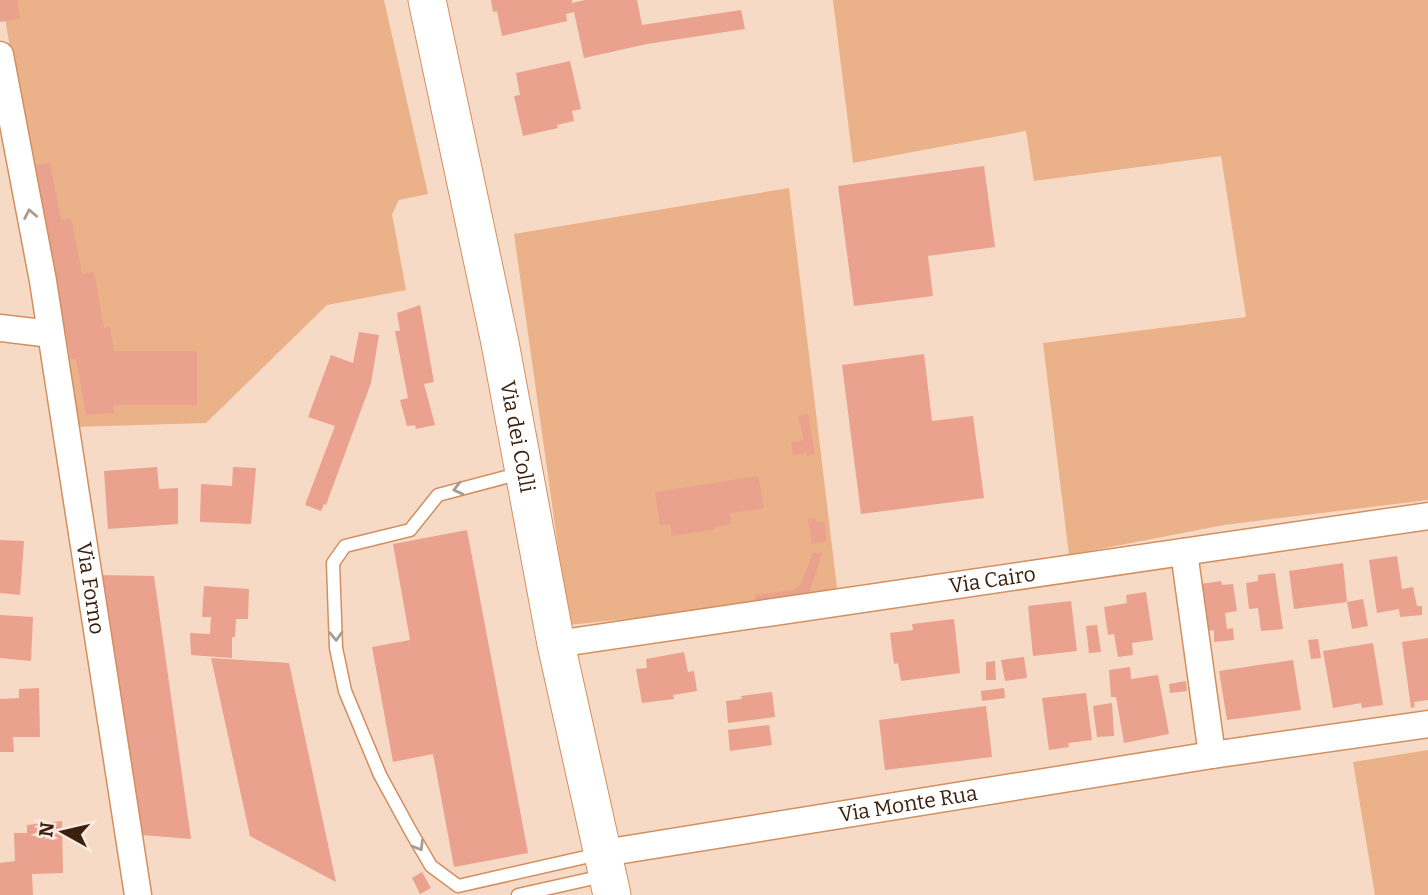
<svg xmlns="http://www.w3.org/2000/svg" width="1428" height="895" font-family="Bitter,serif">
<style>
.green{fill:#ebb189}
.building{fill:#eaa18d}
.lines{fill:none;stroke-linecap:round;stroke-linejoin:round}
.lane-casing{stroke:#d28f5f;stroke-width:15}
.street-casing{stroke:#d28f5f;stroke-width:29}
.secondary-casing{stroke:#d28f5f;stroke-width:39}
.lane{stroke:#fff;stroke-width:12}
.street{stroke:#fff;stroke-width:26}
.secondary{stroke:#fff;stroke-width:37}
.oneway{stroke:#a79b92}
.labels{text-anchor:middle;stroke-width:6;stroke-linejoin:round;paint-order:stroke}
.street-label{font-size:21px;fill:#3b210c;stroke:#f9eae0}
</style>
<rect width="100%" height="100%" fill="#f7dac6"/>
<g class="green">
<polygon points="2,0 384,0 428,194 399,200 392,214 406,290 327,305 206,423 73,427"/>
<polygon points="833,0 1428,0 1428,500 1224,525 1069,555 1043,343 1246,317 1221,156 1034,181 1026,131 853,163"/>
<polygon points="789,188 837,588 819,599 569,625 514,234"/>
<polygon points="1428,750 1428,895 1375,895 1353,762"/>
</g>
<g class="building">
<polygon points="0,0 17,0 20,19 0,22"/>
<polygon points="491,0 572,0 572,3 585,0 637,0 642,25 741,10 745,29 647,44 584,58 574,12 566,14 567,21 502,36 497,11 493,12"/>
<polygon points="570,61 581,109 572,111 574,121 557,125 558,128 523,136 514,96 520,95 516,73"/>
<polygon points="50,163 61,220 71,218 82,274 94,272 104,328 110,327 114,351 197,351 197,405 113,405 114,413 86,415 76,359 71,359 34,166"/>
<polygon points="984,166 995,247 928,256 933,296 854,306 838,186"/>
<polygon points="420,305 434,382 424,384 435,425 416,429 415,425 407,426 400,400 408,398 395,331 400,331 397,313"/>
<polygon points="359,332 379,335 371,383 326,505 324,504 321,511 305,505 335,426 308,417 331,355 353,363"/>
<polygon points="924,354 932,421 973,416 984,498 861,514 842,365"/>
<polygon points="808,414 815,454 807,456 806,453 793,455 791,443 804,440 798,416"/>
<polygon points="157,467 159,489 178,488 178,524 108,529 104,471"/>
<polygon points="233,467 256,468 251,524 200,522 201,484 232,486"/>
<polygon points="758,476 764,508 730,513 731,524 715,527 715,529 672,536 670,524 660,525 655,492"/>
<polygon points="815,518 816,522 824,521 827,541 812,544 808,519"/>
<polygon points="467,530 528,853 454,867 433,754 393,762 372,647 410,640 393,544"/>
<polygon points="0,540 24,541 20,595 0,593"/>
<polygon points="813,553 822,553 809,594 756,606 755,595 794,590 801,584"/>
<polygon points="1397,556 1402,589 1413,587 1417,606 1422,606 1422,615 1400,617 1399,609 1377,613 1369,560"/>
<polygon points="1343,563 1347,602 1294,609 1289,571"/>
<polygon points="1275,573 1283,629 1261,631 1258,608 1249,609 1246,583 1258,581 1258,575"/>
<polygon points="98,575 154,576 191,839 142,835"/>
<polygon points="1221,581 1222,585 1233,584 1237,611 1225,613 1227,629 1233,628 1234,640 1214,642 1214,630 1208,631 1201,584"/>
<polygon points="204,586 249,589 248,619 236,619 235,637 232,637 232,658 191,655 190,633 210,634 211,617 202,617"/>
<polygon points="1146,592 1153,640 1132,643 1133,655 1118,657 1114,634 1108,635 1104,607 1127,603 1126,595"/>
<polygon points="1363,599 1368,626 1352,629 1347,602"/>
<polygon points="1071,601 1077,651 1033,656 1028,606"/>
<polygon points="0,615 33,617 31,661 0,658"/>
<polygon points="954,619 960,673 901,681 898,663 894,664 890,633 913,630 912,624"/>
<polygon points="1097,625 1101,652 1089,653 1086,626"/>
<polygon points="1428,638 1428,700 1414,702 1415,707 1411,708 1402,642"/>
<polygon points="1318,639 1321,658 1311,659 1308,640"/>
<polygon points="1373,643 1383,705 1362,708 1361,703 1333,708 1323,651"/>
<polygon points="684,652 688,672 694,671 697,691 673,695 674,699 642,703 636,669 647,668 646,659"/>
<polygon points="1024,657 1027,678 1005,681 1001,660"/>
<polygon points="211,658 289,663 336,882 250,836"/>
<polygon points="1293,660 1301,710 1227,720 1219,671"/>
<polygon points="995,661 996,680 986,680 986,662"/>
<polygon points="1130,667 1131,679 1158,675 1169,734 1124,743 1116,697 1111,697 1109,670"/>
<polygon points="1186,681 1187,691 1170,693 1169,684"/>
<polygon points="39,688 40,737 13,737 14,752 0,752 0,699 19,698 19,689"/>
<polygon points="1004,688 1005,698 982,701 981,691"/>
<polygon points="772,692 775,717 728,723 726,701 742,699 741,696"/>
<polygon points="1086,693 1092,740 1068,743 1069,747 1049,750 1042,698"/>
<polygon points="1112,703 1114,736 1097,737 1093,706"/>
<polygon points="986,706 992,757 885,770 879,720"/>
<polygon points="769,725 772,745 730,751 728,730"/>
<polygon points="62,821 63,873 32,874 33,895 0,895 0,863 15,861 14,833 27,833 27,825"/>
<polygon points="422,872 431,888 420,894 412,878"/>
</g>
<g class="lines">
<defs>
<g id="lane">
<polyline points="521,473 438,495 410,530 345,546 333,563 336,648 345,691 380,775 410,830 431,866 458,886 599,854"/>
<polyline points="518,895 603,876"/>
</g>
<g id="street">
<path id="s1" d="M0,55L43,281L138,895"/>
<polyline points="0,328 51,334"/>
<polyline points="1184,552 1212,755"/>
<path id="s2" d="M556,644L1428,516"/>
<path id="s3" d="M604,853L1212,755L1428,724"/>
</g>
<g id="secondary">
<path id="s4" d="M427,0L500,343L556,644L612,895"/>
</g>
</defs>
<use href="#lane" class="lane-casing"/>
<use href="#street" class="street-casing"/>
<use href="#secondary" class="secondary-casing"/>
<use href="#lane" class="lane"/>
<use href="#street" class="street"/>
<use href="#secondary" class="secondary"/>
</g>
<defs><path id="oneway-chevron" d="M-2-3.5L2.5 0L-2 3.5" fill="none" stroke-width="1.6" stroke-linecap="round" stroke-linejoin="round" transform="scale(1.75)"/></defs>
<g class="oneway">
<use href="#oneway-chevron" transform="translate(30 214) rotate(-101)"/>
<use href="#oneway-chevron" transform="translate(458 489) rotate(166)"/>
<use href="#oneway-chevron" transform="translate(336 636) rotate(88)"/>
<use href="#oneway-chevron" transform="translate(419 846) rotate(59)"/>
</g>
<g class="labels">
<g class="street-label">
<text dy="7" stroke="none"><textPath href="#s4" startOffset="446">Via dei Colli</textPath></text>
<text dy="7" stroke="none"><textPath href="#s2" startOffset="441">Via Cairo</textPath></text>
<text dy="7" stroke="none"><textPath href="#s1" startOffset="541">Via Forno</textPath></text>
<text dy="7" stroke="none"><textPath href="#s3" startOffset="308">Via Monte Rua</textPath></text>
</g>
</g>
<g transform="translate(63 832) rotate(278)" stroke="#f9eae0" stroke-width="5" paint-order="stroke">
<path d="M0-5L12 26L0 18L-12 26Z" fill="#3b210c"/>
<text y="-10" font-size="19" font-weight="bold" text-anchor="middle" fill="#3b210c">N</text>
</g>
</svg>
